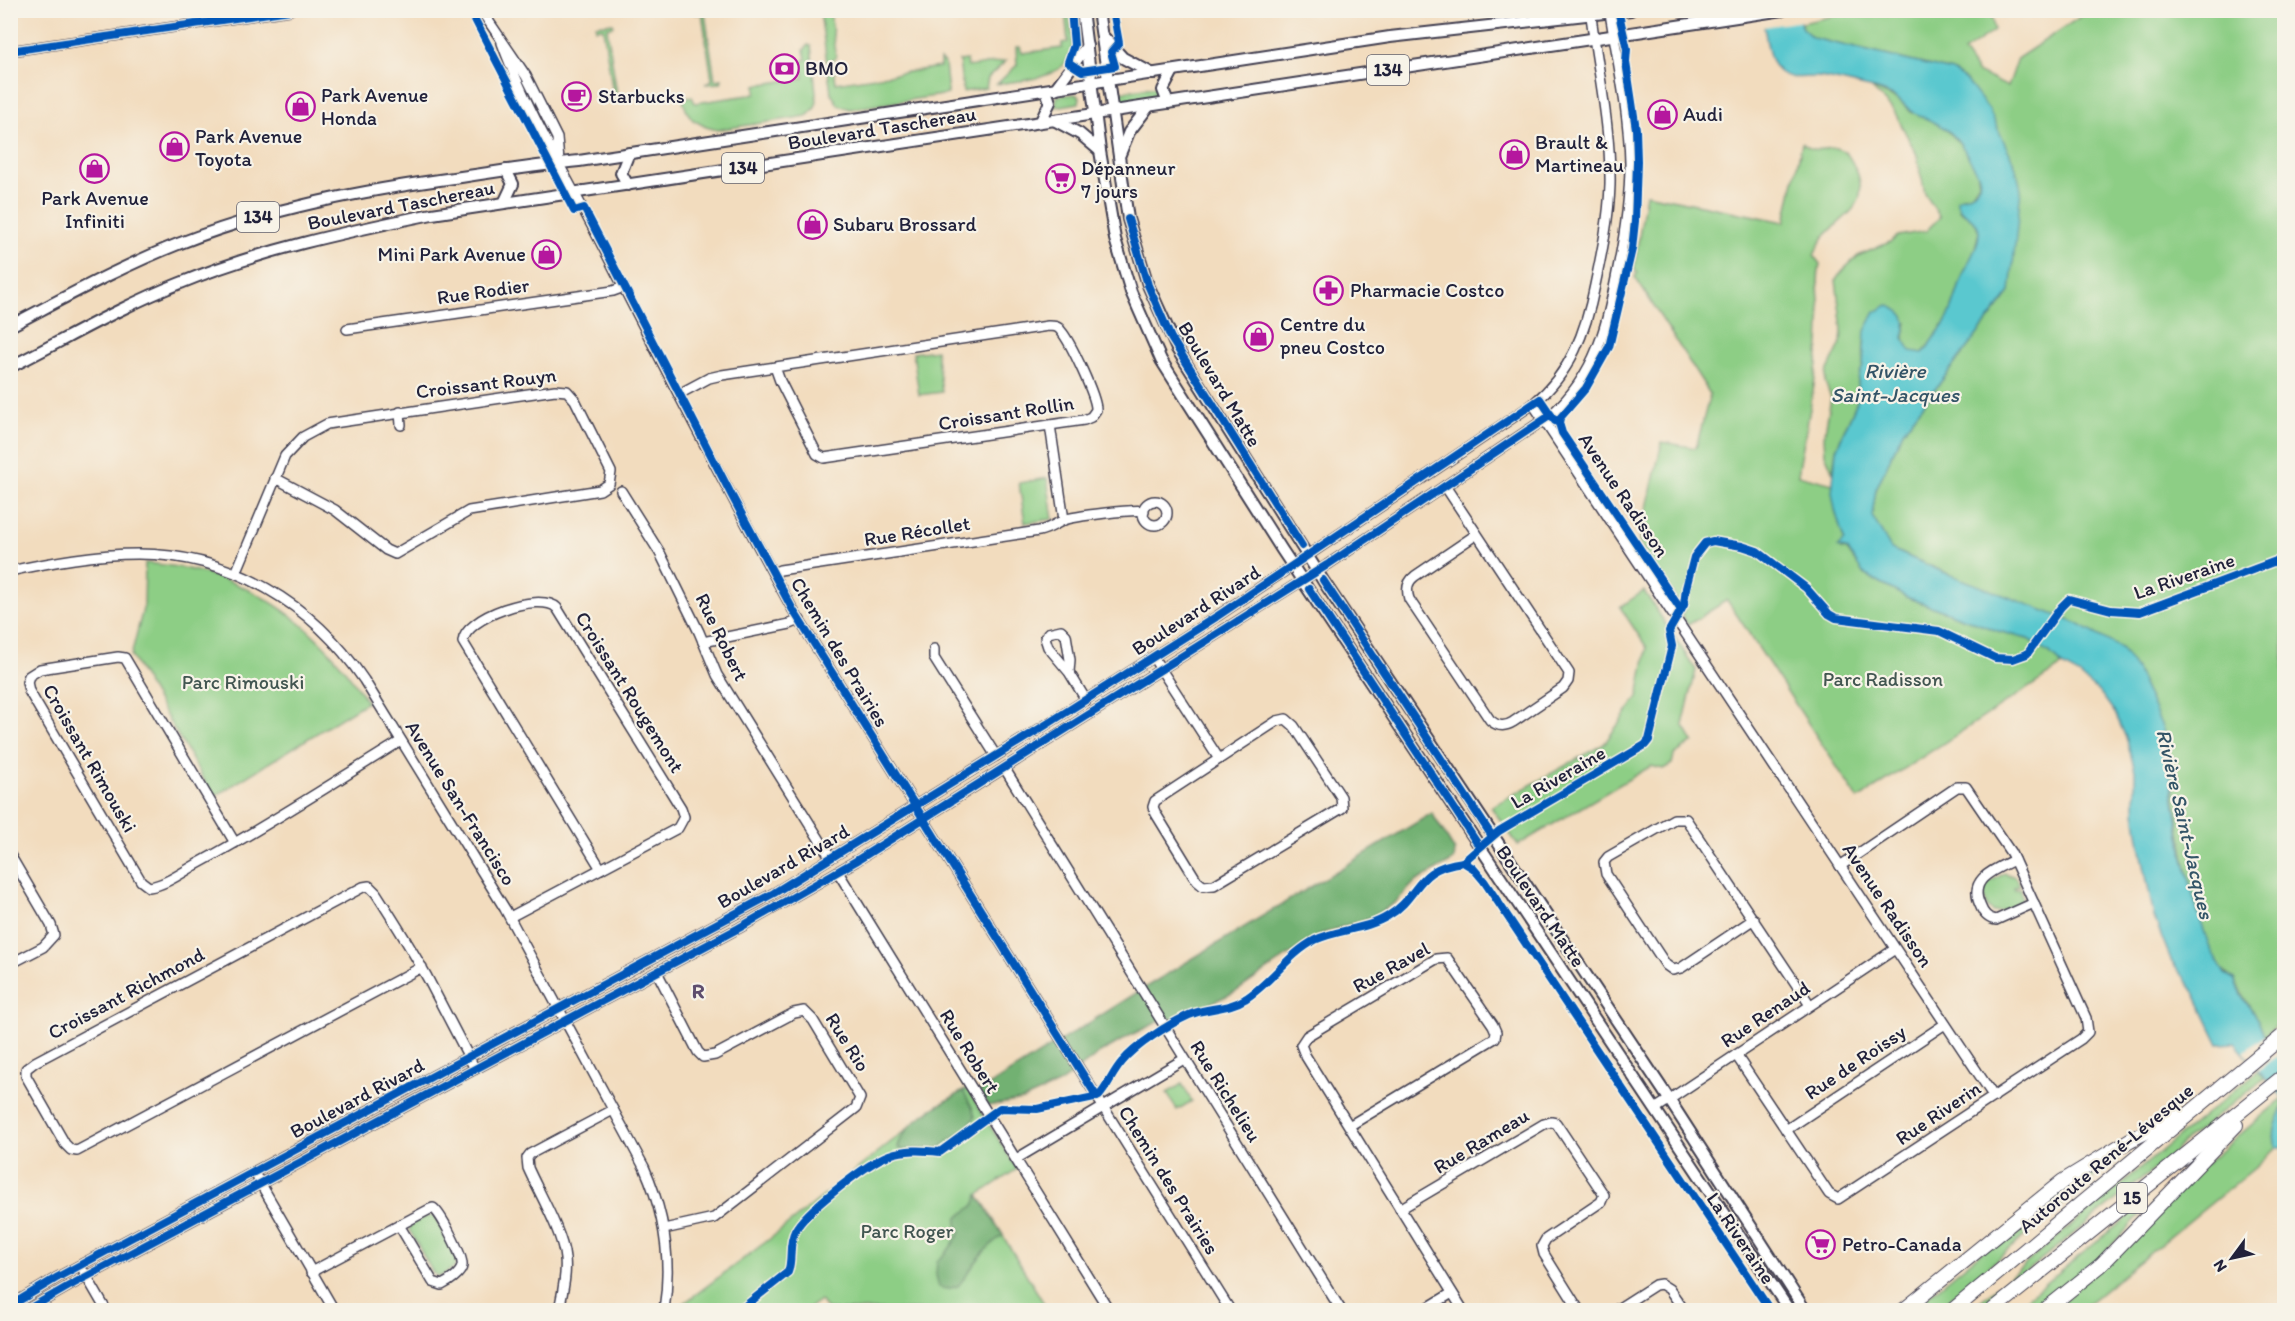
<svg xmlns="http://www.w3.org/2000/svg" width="2295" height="1321" font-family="Itim,sans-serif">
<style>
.green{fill:#8dce85;stroke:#587860;stroke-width:1.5}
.forest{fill:#72b172;stroke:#4a6a56;stroke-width:1.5}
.water{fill:#5ac8cf;stroke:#3e7585;stroke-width:1.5}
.pier{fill:#f2dcbe}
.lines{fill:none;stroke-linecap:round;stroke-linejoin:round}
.minor-casing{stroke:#413e4f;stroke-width:12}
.major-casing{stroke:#413e4f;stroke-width:14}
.highway-casing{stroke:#413e4f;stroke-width:16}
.minor{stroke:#fff;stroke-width:9}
.major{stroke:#fff;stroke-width:10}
.highway{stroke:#fff;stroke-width:14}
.cycleway-casing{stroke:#f7f3e8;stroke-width:11}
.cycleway{stroke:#0057b8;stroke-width:8}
.labels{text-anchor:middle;stroke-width:4.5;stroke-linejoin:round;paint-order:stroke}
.shield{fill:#f7f3e8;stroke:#62616f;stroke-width:1.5}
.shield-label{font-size:18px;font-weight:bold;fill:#22223b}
.poi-label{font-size:20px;fill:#22223b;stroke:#f7f3e8;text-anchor:start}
.street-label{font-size:20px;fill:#22223b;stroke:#f7f3e8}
.park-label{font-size:20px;fill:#425651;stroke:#f7f3e8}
.water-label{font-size:21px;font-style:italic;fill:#335467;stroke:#f7f3e8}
.neighbourhood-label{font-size:21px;font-weight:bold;fill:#5e4e6e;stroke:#f7f3e8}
</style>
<rect width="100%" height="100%" fill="#f7f3e8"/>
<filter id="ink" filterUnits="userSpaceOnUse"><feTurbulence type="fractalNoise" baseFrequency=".0167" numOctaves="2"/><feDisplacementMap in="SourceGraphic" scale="12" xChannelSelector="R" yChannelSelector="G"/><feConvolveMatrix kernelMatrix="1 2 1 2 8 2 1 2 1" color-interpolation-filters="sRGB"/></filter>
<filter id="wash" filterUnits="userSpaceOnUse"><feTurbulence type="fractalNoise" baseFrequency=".008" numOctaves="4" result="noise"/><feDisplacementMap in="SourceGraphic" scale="24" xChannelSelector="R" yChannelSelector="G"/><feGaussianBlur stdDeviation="1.35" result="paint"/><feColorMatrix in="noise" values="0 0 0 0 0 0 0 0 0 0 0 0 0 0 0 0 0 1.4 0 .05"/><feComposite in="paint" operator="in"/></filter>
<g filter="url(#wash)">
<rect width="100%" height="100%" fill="#f2dcbe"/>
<g class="green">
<path d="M1859,10L1991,11L1994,31L1963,52L1977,72L2008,87L2018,58L2089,11H2284V1019L2264,1036C2257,1015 2243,999 2234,979C2192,959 2177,805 2169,761C2162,723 2143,679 2121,648L1891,549L1872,516L1876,489L1903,431L2010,292L1967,81L1952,71L1813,38L1803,29L1802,23Z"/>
<polygon points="695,11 711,11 705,13 715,80 722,79 721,83 705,84 712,80 702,13 695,14"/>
<polygon points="820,11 830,11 836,58 833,59 836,83 940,67 940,60 945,64 948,94 850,109 838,105 831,93"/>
<path d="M1065,11H1069C1070,21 1073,33 1073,43C1071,80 1023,80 997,84L1017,65L1016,47H1020L1022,53L1062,48V43L1068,42Z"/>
<polygon points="613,23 614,26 607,28 617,94 624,95 623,98 608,100 607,97 613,94 603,28 596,29 596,25"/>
<polygon points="808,45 811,46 817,102 814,109 807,116 717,130 706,127 693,120 687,112 683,101 686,97 692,97 695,103 756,94 756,85 804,78 802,61 806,59 804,50"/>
<polygon points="967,60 968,67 1006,61 988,78 986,88 963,92 959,61"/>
<polygon points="1158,86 1156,97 1123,102 1118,98 1120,92"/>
<path d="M1871,88L1899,100L1911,112L1923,116L1945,128L1967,151L1977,171L1979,183L1971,195L1962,196L1959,210L1975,221L1979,232L1973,256L1963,275L1949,317L1923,353L1911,352C1902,340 1903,336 1907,323L1864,342L1863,366L1858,379L1859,397L1836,449L1833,472L1825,454L1824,437L1831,398L1825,382L1826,374L1841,343L1842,330L1836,280L1842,271L1858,256L1890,242L1898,236L1926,231L1940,217L1925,194L1917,155L1894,111Z"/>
<polygon points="1075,94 1080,97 1079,103 1055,107 1057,96"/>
<path d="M1802,143C1820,158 1831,141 1845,152C1850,156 1854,166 1857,172C1870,208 1845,213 1825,236C1819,242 1817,249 1814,256L1820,264C1815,285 1821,303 1820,324C1819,374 1806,425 1798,475L1833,484C1832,505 1849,529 1841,549L1847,550L1863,573L1874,580L1906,597L1998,631L2028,639L2057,659L2062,666L1858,799L1727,600L1688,625L1681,614L1684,611L1639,543L1662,442L1696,448L1710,394L1635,277L1637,273L1634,268L1646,194L1785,222Z"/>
<polygon points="936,350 942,392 919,395 913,353"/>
<polygon points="1047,478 1053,519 1025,523 1019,483"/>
<path d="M145,563C244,570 316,619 367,702L214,797L131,656L144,605Z"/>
<polygon points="1644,591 1696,670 1683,725 1693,742 1674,755 1672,764 1663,769 1651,766 1518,845 1491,807 1604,744 1638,697 1647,648 1620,607"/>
<path d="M2005,873L2015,877L2020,885L2014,888L2015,890L2021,888L2022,899C2016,907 2003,913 1993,912L1987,907L1983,889L1989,882Z"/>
<polygon points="2259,1070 2265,1078 2180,1145 2172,1155 1979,1309 1980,1304 1978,1303"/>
<polygon points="1182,1084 1192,1101 1177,1110 1167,1093"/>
<polygon points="967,1089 1017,1169 978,1195 1048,1310 827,1310 820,1300 806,1310 675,1310 771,1238 927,1113"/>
<path d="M2283,1098C2286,1115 2268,1130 2277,1147L2257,1166L2080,1310H2054L2210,1160Z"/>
<polygon points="2117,1154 2116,1160 1936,1310 1911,1310 2041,1203"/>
<polygon points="2134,1212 2140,1216 2086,1271 2036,1310 2012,1310"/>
<path d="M434,1215L457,1261L454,1268L439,1277L433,1273L409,1229C412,1221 425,1216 434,1215Z"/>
</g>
<g class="forest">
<polygon points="1432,813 1455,851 1454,860 1415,882 1395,903 1372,917 1318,935 1237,991 1175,1020 1166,1018 1131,1035 1100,1053 1060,1083 1023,1100 988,1106 979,1092 1149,985"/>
<path d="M963,1091L972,1107L975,1117L967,1128L939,1148L902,1150L898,1148C904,1120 940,1105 963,1091Z"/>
<path d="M978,1195L1003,1235C981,1250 974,1267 958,1286L947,1289L939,1287L936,1275L937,1261L947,1252L961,1232C949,1215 966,1214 974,1205C976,1202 977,1198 978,1195Z"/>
</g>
<g class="water">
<path d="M1796,11L1803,29L1813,38L1952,71L1967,81L1989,110L2015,165L2021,189L2010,292L1903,431L1876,489L1872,516L1891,549L1943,572L2076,623L2121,648L2136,669L2163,729L2182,850L2197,910L2210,948L2225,974L2234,979L2241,995L2258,1020L2264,1036L2284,1061V1106L2283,1098L2235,1043L2219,1044L2194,992L2171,960L2154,917L2140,845L2135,812V771L2127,740L2115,713L2102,695L2079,675L2062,666L2057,659L2028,639L1998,631L1906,597L1874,580L1863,573L1848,550L1838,547L1844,540L1835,510L1832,492L1836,450L1859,397L1858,379L1863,366L1865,331L1875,312L1888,305C1907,314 1908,318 1903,338L1911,351L1923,353L1927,349C1932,337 1942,330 1948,318C1954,305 1958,289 1963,275C1968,261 1979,247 1979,232C1978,215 1955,215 1957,199C1964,195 1971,197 1977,189C1984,179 1975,169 1970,160C1953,127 1943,128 1913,112C1907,109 1904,103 1899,100C1890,93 1876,89 1865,87C1849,83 1832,78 1816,77C1803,76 1793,81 1781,73C1767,63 1767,37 1763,22Z"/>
<path d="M2284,1106V1147H2277C2270,1134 2278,1118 2284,1106Z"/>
</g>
<g class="pier">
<polygon points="1755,11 1798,11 1803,21 1763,27"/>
<polygon points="2264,1036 2279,1054 2259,1070 2244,1052"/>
</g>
</g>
<g filter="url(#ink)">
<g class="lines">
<defs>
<g id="minor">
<polyline points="481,10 526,76 557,138 559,161"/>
<path d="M502,43C527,112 567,177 601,243C664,366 726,489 793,610L1230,1310"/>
<polyline points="10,51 290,10"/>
<polyline points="347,329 613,291 624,287"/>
<path d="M679,394L709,378L722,375L1048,326C1054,326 1058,326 1061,331C1070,341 1097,398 1096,410L1091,417L1084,420L824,458L817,454L780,381L775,367"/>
<polyline points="1533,404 1994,1097"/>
<polyline points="400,412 401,425"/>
<polyline points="1050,425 1064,520"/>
<path d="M1445,486L1569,673L1568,681L1563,688L1513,722C1505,727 1498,727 1490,720L1409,599C1406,589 1407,582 1415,576L1477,534"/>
<polyline points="621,491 660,553 699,632 717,675 831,858"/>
<circle cx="1155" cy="513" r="12"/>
<path d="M10,571C52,562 95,554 138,554C231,554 313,604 364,680L505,909L644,1167C664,1212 672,1261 664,1310"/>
<polyline points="236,573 285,456 303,437 327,424 555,390 567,391 575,400 611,472 609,484 600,490 469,511 395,554 386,550 335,510 275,478"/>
<path d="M773,573L780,570L1039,531C1049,529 1055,524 1064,520C1074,516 1133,509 1144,511"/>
<polyline points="703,642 790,624 800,620"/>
<polyline points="934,649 934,658 996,756"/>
<polyline points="1153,657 1219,759"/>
<polyline points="1069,672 1070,660 1066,635 1061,630 1048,633 1045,638 1048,647 1069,672 1086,700"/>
<polygon points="1286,719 1294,726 1341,797 1342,808 1214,885 1203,886 1197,881 1156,814 1153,807 1155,801 1277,721"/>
<polyline points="1005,769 1341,1310"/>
<path d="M235,843L125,658L118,657L40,669L29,676L27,682L29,691L141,881L149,887C166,885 184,871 199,863C268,826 334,782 401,741"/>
<polyline points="10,855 51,925 54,935 43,947 10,964"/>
<path d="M2014,860C1993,870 1968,879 1980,905C1983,913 1987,919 1996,920L2034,903"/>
<polyline points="838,872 1109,1310"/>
<path d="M510,917L678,828L684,817L681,808L557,608C540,591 464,617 463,642L601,869"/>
<polyline points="1754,919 1681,968 1673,970 1666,965 1606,874 1604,862 1608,857 1674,819 1686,819 1810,1005"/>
<path d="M422,967L77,1151L71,1150L65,1144L26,1076V1069L35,1062L363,887L369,886L376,893C394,921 411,948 427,977L475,1069"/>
<polyline points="657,972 698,1052 703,1057 715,1055 794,1013 804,1011 813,1020 860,1098 856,1108 714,1218 664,1229"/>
<polyline points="1736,1055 1829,1194 1838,1199 2081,1039 2088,1032 2086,1018 2011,853 1966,787 1957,787 1840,866"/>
<polyline points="1655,1109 1895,949"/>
<path d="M1349,1126L1495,1038L1496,1032L1493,1025L1447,958L1436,959L1307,1036L1301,1045L1305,1055C1357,1140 1410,1225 1463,1310"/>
<polyline points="1786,1130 1945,1024"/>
<polyline points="1016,1159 1184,1059"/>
<polyline points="258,1179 334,1310"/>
<polyline points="1400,1209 1544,1124 1551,1122 1556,1123 1604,1195 1601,1202 1546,1239 1542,1246 1544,1254 1579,1310"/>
<polyline points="84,1272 106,1310"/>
<path d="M311,1272L430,1209L433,1208C440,1212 464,1257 462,1266C461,1274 448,1282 442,1285L433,1282L399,1225"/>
<path d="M10,1306L58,1277L774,893L1049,723L1216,617L1533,404C1571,373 1586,331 1595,285C1602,252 1609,218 1610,185C1611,128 1598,71 1591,16"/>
<path d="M27,1310L69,1286L739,928L856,861L1327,565L1551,415C1597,374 1607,325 1618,268C1625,234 1630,198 1630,163C1629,113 1618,63 1610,13"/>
<path d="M559,1310C562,1294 567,1276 565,1259C563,1233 539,1193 528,1168L527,1158L530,1154L613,1110"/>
<polyline points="1424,1310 1452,1293"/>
<polyline points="1616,1310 1655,1285 1661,1284 1669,1289 1684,1310"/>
</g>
<g id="major">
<polyline points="1082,10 1100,151 1115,239 1131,292 1161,360 1282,550 1789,1310"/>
<polyline points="1098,10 1128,219 1148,285 1177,349 1324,582 1663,1090 1805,1310"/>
<polyline points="1102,35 1123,58 1153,74"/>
<polyline points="1055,89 1087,46"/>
<polyline points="1168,103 1163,90 1173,71"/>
<polyline points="1054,120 1080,134 1100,151"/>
<polyline points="1041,121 1050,102 1046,90"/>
<polyline points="1120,154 1129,132 1149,106"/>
<polyline points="628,185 621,173 629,153"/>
<polyline points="504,203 513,184 506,170"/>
<path d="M10,326C66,297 120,267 178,244C270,208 364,190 461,177C500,171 539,165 579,161L1390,37L1631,10"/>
<path d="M10,367C66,339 120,307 178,284C260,250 345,232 432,214L1783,10"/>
</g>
<g id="highway">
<polyline points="1904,1310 2063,1181 2130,1140 2180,1115"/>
<polyline points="1953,1310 2284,1035"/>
<polyline points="1993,1310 2284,1076"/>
<polyline points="2045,1310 2101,1265 2236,1125"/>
</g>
</defs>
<use href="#minor" class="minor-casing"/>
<use href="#major" class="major-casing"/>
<use href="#highway" class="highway-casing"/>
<use href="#minor" class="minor"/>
<use href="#major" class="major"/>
<use href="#highway" class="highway"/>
<defs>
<g id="cycleway">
<polyline points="470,10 574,211 584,208 732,496 793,610 1097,1097"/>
<polyline points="1071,10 1074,45 1068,62 1082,71 1115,66 1111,52 1119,43 1113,10"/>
<polyline points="10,51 290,10"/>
<polyline points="1128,219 1148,285 1171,338 1302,546"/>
<polyline points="1559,423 1560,418 1586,388 1609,347 1632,249 1635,221 1637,161 1636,129 1626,62 1627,49 1618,10"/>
<polyline points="1323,580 1492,836"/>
<polyline points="1309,589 1479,846"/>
<polyline points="1463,862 1499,831 1645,745 1649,740 1672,646 1669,631 1684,605 1686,588 1694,557 1705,543 1713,541 1742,546 1757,551 1806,588 1829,614 1836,618 1939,631 1995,658 2013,659 2027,654 2061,607 2069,599 2111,610 2140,612 2284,558"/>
<polyline points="1463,862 1473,868 1484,881 1770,1310"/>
<polyline points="10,1306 58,1277 774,893 1049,723 1216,617 1540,399 1555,421 1559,423 1562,433 1681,610"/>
<polyline points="27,1310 69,1286 739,928 856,861 1327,565 1551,415"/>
<path d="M740,1310L788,1272C793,1259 788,1244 795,1231C804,1212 869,1162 889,1155C906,1149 922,1150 940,1152L1000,1108L1037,1109L1099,1096C1108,1086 1113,1072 1122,1062C1136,1045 1169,1024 1189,1015C1207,1007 1228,1010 1245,999C1271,983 1287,955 1315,940C1338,929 1366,930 1388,916C1421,896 1414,868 1463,862"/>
</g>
</defs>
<use href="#cycleway" class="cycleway-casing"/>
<use href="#cycleway" class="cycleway"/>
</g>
</g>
<defs>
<symbol id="bank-ring" viewBox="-11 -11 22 22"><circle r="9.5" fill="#f7f3e8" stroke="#b5179e" stroke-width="1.5"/><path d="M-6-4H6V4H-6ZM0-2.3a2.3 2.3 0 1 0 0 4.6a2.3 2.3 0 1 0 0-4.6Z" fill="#b5179e"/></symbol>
<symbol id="cafe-ring" viewBox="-11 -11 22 22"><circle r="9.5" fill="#f7f3e8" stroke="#b5179e" stroke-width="1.5"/><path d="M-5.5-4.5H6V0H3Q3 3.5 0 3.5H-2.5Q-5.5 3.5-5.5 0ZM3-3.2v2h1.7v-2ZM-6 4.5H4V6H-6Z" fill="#b5179e"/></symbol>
<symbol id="shop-ring" viewBox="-11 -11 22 22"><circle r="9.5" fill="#f7f3e8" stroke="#b5179e" stroke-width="1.5"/><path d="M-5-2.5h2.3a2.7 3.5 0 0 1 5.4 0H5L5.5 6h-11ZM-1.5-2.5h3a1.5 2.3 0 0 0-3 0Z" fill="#b5179e"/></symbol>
<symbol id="supermarket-ring" viewBox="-11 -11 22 22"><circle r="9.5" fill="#f7f3e8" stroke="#b5179e" stroke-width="1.5"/><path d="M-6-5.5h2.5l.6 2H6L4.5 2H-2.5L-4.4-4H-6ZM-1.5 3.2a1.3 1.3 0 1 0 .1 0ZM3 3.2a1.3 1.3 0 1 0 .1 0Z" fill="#b5179e"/></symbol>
<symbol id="pharmacy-ring" viewBox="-11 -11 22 22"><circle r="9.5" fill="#f7f3e8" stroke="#b5179e" stroke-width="1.5"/><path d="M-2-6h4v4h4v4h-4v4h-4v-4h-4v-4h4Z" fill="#b5179e"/></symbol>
</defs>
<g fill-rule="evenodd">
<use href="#bank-ring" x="768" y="52" width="33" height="33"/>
<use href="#cafe-ring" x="560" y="80" width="33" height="33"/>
<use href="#shop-ring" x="284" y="90" width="33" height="33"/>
<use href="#shop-ring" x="1646" y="98" width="33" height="33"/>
<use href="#shop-ring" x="158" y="130" width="33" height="33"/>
<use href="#shop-ring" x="1498" y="138" width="33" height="33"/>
<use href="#shop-ring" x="78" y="152" width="33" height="33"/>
<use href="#supermarket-ring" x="1044" y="162" width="33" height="33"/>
<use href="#shop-ring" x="796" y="208" width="33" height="33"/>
<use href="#shop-ring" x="530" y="238" width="33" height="33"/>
<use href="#pharmacy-ring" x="1312" y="274" width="33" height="33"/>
<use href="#shop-ring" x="1242" y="320" width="33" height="33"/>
<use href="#supermarket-ring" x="1804" y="1228" width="33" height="33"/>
</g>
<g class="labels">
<g class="shield">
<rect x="1367" y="55" width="42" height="30" rx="4.5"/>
<rect x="722" y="153" width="42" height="30" rx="4.5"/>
<rect x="237" y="202" width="42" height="30" rx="4.5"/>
<rect x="2117" y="1183" width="30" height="30" rx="4.5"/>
</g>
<g class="shield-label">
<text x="1388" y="76">134</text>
<text x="743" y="174">134</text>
<text x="258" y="223">134</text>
<text x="2132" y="1204">15</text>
</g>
<g class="poi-label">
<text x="805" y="75">BMO</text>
<text x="321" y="102">Park Avenue<tspan x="321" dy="23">Honda</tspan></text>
<text x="598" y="103">Starbucks</text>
<text x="1683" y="121">Audi</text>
<text x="195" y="143">Park Avenue<tspan x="195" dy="23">Toyota</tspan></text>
<text x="1535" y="149">Brault &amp;<tspan x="1535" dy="23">Martineau</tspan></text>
<text x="1081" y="175">Dépanneur<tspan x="1081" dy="23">7 jours</tspan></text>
<text x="95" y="205" text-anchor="middle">Park Avenue<tspan x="95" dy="23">Infiniti</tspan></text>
<text x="833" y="231">Subaru Brossard</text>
<text x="526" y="261" text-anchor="end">Mini Park Avenue</text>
<text x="1350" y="297">Pharmacie Costco</text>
<text x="1280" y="331">Centre du<tspan x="1280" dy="23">pneu Costco</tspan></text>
<text x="1842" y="1251">Petro-Canada</text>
</g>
<g class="street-label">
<text transform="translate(882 128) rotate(-9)" y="7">Boulevard Taschereau</text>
<text transform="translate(401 205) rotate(-11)" y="7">Boulevard Taschereau</text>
<text transform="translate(483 291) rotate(-8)" y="7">Rue Rodier</text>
<text transform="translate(486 383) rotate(-7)" y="7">Croissant Rouyn</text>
<text transform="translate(1220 384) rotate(59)" y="7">Boulevard Matte</text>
<text transform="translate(1006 413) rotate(-9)" y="7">Croissant Rollin</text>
<text transform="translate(1624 495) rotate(56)" y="7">Avenue Radisson</text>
<text transform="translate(917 531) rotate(-9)" y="7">Rue Récollet</text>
<text transform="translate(2184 576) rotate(-19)" y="7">La Riveraine</text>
<text transform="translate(1196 610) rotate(-33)" y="7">Boulevard Rivard</text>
<text transform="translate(722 637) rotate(64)" y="7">Rue Robert</text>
<text transform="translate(840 652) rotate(59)" y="7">Chemin des Prairies</text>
<text transform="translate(630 692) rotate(58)" y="7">Croissant Rougemont</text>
<text transform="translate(90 758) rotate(60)" y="7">Croissant Rimouski</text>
<text transform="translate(1558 777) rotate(-30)" y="7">La Riveraine</text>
<text transform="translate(461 803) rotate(58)" y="7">Avenue San-Francisco</text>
<text transform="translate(783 866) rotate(-30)" y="7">Boulevard Rivard</text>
<text transform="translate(1888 905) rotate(56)" y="7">Avenue Radisson</text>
<text transform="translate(1541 906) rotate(56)" y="7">Boulevard Matte</text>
<text transform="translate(1391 967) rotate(-29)" y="7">Rue Ravel</text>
<text transform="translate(126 993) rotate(-28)" y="7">Croissant Richmond</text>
<text transform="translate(1765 1014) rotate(-34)" y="7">Rue Renaud</text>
<text transform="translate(848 1042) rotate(58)" y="7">Rue Rio</text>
<text transform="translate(970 1051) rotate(58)" y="7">Rue Robert</text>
<text transform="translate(1855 1062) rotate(-34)" y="7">Rue de Roissy</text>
<text transform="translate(1226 1091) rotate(58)" y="7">Rue Richelieu</text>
<text transform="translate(357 1098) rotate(-28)" y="7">Boulevard Rivard</text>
<text transform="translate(1938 1113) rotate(-34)" y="7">Rue Riverin</text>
<text transform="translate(1481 1141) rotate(-31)" y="7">Rue Rameau</text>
<text transform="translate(2106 1158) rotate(-40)" y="7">Autoroute René-Lévesque</text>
<text transform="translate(1169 1180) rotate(58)" y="7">Chemin des Prairies</text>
<text transform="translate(1741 1238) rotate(56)" y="7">La Riveraine</text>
</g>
<g class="park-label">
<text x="1883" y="686">Parc Radisson</text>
<text x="243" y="689">Parc Rimouski</text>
<text x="907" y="1238">Parc Roger</text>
</g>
<g class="water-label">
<text x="1895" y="378">Rivière<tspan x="1895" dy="24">Saint-Jacques</tspan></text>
<text transform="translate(2185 824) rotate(77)" y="7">Rivière Saint-Jacques</text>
</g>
<g class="neighbourhood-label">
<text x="698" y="998">R</text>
</g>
</g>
<rect width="2295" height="1321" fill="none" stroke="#f7f3e8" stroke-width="36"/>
<g transform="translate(2232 1258) rotate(237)" stroke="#f7f3e8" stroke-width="4.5" paint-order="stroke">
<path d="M0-4.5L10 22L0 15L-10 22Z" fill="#22223b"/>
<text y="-9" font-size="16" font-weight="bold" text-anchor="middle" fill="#22223b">N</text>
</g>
</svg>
